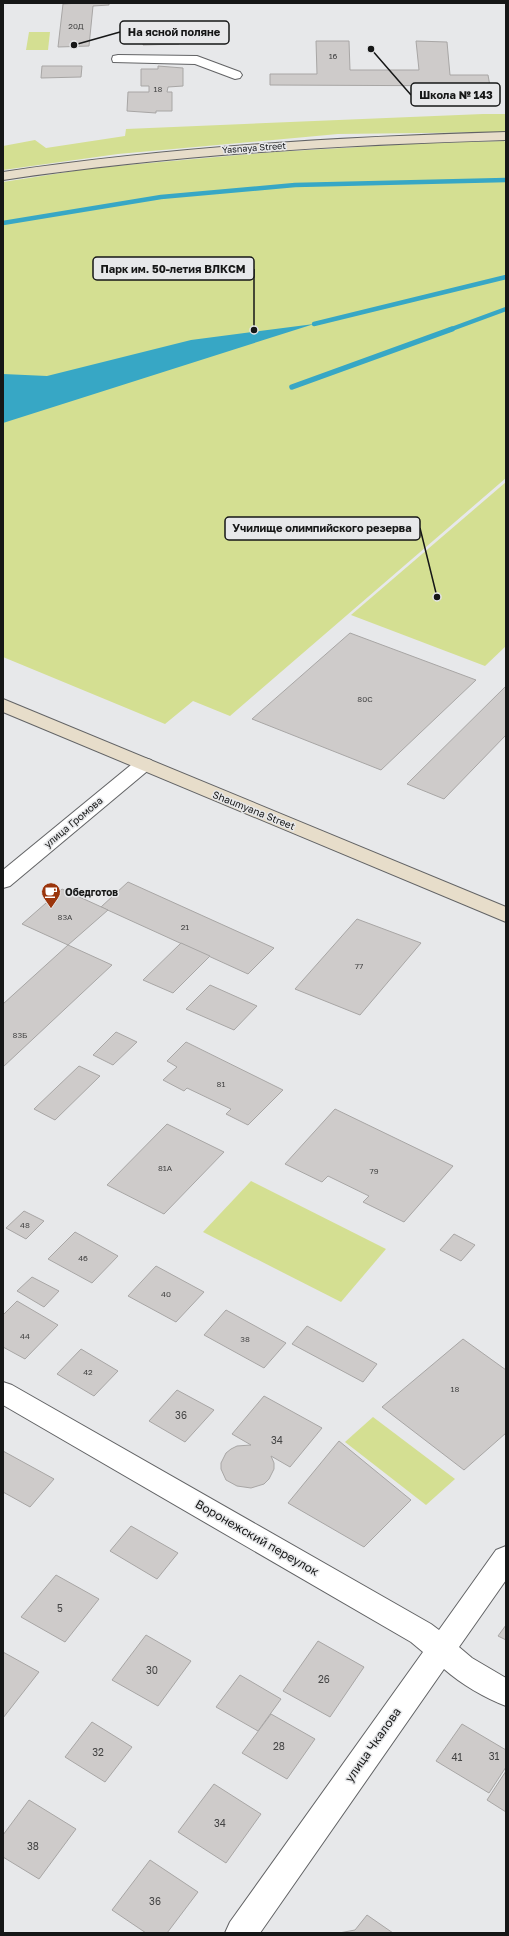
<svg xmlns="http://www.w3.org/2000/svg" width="509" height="1936" font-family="'Golos Text',sans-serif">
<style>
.green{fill:#d4df92}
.water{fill:#37a7c5}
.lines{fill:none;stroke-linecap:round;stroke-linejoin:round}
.stream-far1{stroke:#37a7c5;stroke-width:4.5}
.stream{stroke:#37a7c5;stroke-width:5.5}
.building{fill:#cecbca;stroke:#a8a6a5}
.street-casing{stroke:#626365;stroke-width:2}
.secondary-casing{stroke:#626365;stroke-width:2}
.street{fill:#fff;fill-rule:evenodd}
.secondary{fill:#e7ddca;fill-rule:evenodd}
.labels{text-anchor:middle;stroke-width:3;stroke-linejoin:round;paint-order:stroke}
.number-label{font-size:8px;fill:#444}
.far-street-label{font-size:9px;fill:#161717;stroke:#e7e8ea}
.street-label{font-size:10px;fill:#161717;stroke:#e7e8ea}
.poi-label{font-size:10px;font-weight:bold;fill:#161717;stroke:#e7e8ea;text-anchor:start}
.near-number-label{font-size:10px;fill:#444}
.near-street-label{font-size:12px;fill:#161717;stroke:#e7e8ea}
.leader{fill:none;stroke:#161717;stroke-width:1.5}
.callout-dot{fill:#161717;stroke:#e7e8ea;stroke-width:1.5}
.callout{fill:#e7e8ea;stroke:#161717;stroke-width:1.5}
.callout-label{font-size:11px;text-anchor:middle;font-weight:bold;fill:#161717}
</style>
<rect width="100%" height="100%" fill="#e7e8ea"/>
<g class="green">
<polygon points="29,32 50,32 48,50 26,50"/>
<polygon points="483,114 506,114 506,132 338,134 118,154 3,170 3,146 35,140 46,148 125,136 126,129"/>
<polygon points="504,141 506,143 506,478 230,716 193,701 165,724 3,657 3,182 93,168 274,152 427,143"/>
<polygon points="506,482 506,646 485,666 351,615"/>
<polygon points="251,1181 386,1249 341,1302 203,1232"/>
<polygon points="373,1417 455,1479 426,1505 345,1442"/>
</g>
<polygon class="water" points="314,324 3,423 3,374 47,376 191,340"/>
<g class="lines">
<g class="stream-far1">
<polyline points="3,223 161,197 295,185 506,180"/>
<polyline points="314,324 506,277"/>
<polyline points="449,330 506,309"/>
</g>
<polyline class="stream" points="292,387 452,329"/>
</g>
<g class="building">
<polygon points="79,3 109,3 109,5 93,6 89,46 58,47 63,4"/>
<polygon points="143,39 179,39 179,44 143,45"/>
<polygon points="316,41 349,41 350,70 419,70 416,41 447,42 450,75 488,75 490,86 270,85 270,74 317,74"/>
<polygon points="42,66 82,66 81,77 41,78"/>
<polygon points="158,66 183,68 183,86 168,87 167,92 172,92 172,111 156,111 156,113 127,111 128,92 149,92 149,86 141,86 141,69 158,69"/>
<polygon points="350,633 476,680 381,770 252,719"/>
<polygon points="506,686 506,735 444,799 407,784"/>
<polygon points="128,882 274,948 248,974 101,907"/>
<polygon points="62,889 108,910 68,945 22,924"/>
<polygon points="357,919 421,943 360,1015 295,989"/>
<polygon points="181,943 210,956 173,993 143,980"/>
<polygon points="68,945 112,965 3,1067 3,1004"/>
<polygon points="210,985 257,1006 234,1030 186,1009"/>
<polygon points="116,1032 137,1042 113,1065 93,1055"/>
<polygon points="186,1042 283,1090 248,1125 226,1114 231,1109 187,1088 184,1091 163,1080 177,1067 167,1061"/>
<polygon points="79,1066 100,1076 55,1120 34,1109"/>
<polygon points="335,1109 453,1166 404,1222 363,1202 369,1196 328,1176 322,1182 285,1164"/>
<polygon points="167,1124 224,1152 164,1214 107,1185"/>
<polygon points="24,1211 44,1221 26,1239 6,1228"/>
<polygon points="75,1232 118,1256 92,1283 48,1259"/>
<polygon points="454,1234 475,1245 461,1261 440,1250"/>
<polygon points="156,1266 204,1292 176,1322 128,1296"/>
<polygon points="32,1277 59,1291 44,1307 17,1291"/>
<polygon points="17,1301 58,1325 25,1359 3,1347 3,1315"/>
<polygon points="226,1310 286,1343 264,1368 204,1335"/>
<polygon points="307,1326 377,1364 363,1382 292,1344"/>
<polygon points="463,1339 506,1370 506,1433 464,1470 382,1407"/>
<polygon points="81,1349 118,1371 94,1396 57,1374"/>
<polygon points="177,1390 214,1410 185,1442 149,1421"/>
<polygon points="264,1396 322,1428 290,1467 271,1456 274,1463 274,1469 269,1479 264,1484 251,1488 237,1486 226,1480 221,1469 221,1463 226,1453 231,1449 237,1446 251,1445 232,1434"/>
<polygon points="339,1441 411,1500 364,1547 288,1503"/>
<polygon points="3,1451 54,1479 30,1507 3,1492"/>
<polygon points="131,1526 178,1553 157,1579 110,1551"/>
<polygon points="56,1575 99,1599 65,1642 21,1617"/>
<polygon points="506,1625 506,1640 498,1636"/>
<polygon points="146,1635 191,1661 158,1706 112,1680"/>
<polygon points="318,1641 364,1667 330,1717 283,1691"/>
<polygon points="3,1652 39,1672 3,1718"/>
<polygon points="240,1675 281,1699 258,1731 216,1707"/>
<polygon points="271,1714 315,1739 287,1779 242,1753"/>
<polygon points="92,1722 132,1747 105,1782 65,1757"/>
<polygon points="462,1724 506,1750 506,1767 489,1793 436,1761"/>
<polygon points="506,1771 506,1812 487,1800"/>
<polygon points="214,1784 261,1814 226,1863 178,1832"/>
<polygon points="29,1800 76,1829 39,1879 3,1857 3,1835"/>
<polygon points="150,1860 198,1892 167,1933 146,1933 112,1910"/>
<polygon points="367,1915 393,1933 339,1933 355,1930"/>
</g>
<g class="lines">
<defs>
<g id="street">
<polygon points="118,55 197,56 240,72 242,75 240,78 235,79 195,64 113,62 112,59 113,56"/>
<polygon points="144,758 151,760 154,764 151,768 10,886 3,888 3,870 137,760"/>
<path d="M3,1382L12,1385L431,1624L439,1630L496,1550L506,1546V1580L459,1647L472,1658L506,1678V1706C485,1698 461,1684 444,1669L260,1933H225L230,1922L423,1652L411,1642L3,1405Z"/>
</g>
<g id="secondary">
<path d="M506,132V140C337,145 170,155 3,180V172C170,147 337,137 506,132Z"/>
<polygon points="3,699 506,907 506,922 3,712"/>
</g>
</defs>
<use href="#street" class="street-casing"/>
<use href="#secondary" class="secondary-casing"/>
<use href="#street" class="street"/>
<use href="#secondary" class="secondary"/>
</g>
<defs>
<symbol id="cafe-pin" viewBox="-11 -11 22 30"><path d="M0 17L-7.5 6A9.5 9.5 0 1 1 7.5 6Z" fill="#9b350c" stroke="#e7e8ea"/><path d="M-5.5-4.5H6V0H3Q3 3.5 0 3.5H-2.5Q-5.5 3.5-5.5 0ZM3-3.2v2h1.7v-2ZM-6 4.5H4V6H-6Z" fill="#fff"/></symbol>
</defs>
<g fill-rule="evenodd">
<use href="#cafe-pin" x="40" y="881" width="22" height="30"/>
</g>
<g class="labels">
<g class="number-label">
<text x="76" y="29">20Д</text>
<text x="333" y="59">16</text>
<text x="158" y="92">18</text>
<text x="365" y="702">80С</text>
<text x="65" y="920">83А</text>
<text x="185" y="930">21</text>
<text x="359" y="969">77</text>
<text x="20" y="1038">83Б</text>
<text x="221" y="1087">81</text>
<text x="165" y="1171">81А</text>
<text x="374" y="1174">79</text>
<text x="25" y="1228">48</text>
<text x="83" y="1261">46</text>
<text x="166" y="1297">40</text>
<text x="25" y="1339">44</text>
<text x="245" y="1342">38</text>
<text x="88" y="1375">42</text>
<text x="455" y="1392">18</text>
</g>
<g class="far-street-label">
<text transform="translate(254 148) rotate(-4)" y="3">Yasnaya Street</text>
</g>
<g class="street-label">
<text transform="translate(254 810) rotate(22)" y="4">Shaumyana Street</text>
<text transform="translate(73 822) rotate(-40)" y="4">улица Громова</text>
</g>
<g class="poi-label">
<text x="65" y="896">Обедготов</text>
</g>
<g class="near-number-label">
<text x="181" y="1419">36</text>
<text x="277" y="1444">34</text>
<text x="60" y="1612">5</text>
<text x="152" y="1674">30</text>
<text x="324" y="1683">26</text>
<text x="279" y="1750">28</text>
<text x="98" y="1756">32</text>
<text x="494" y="1760">31</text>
<text x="457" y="1761">41</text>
<text x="220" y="1827">34</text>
<text x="33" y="1850">38</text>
<text x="155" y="1905">36</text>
</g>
<g class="near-street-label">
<text transform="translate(257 1538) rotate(30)" y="4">Воронежский переулок</text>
<text transform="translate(373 1745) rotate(-55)" y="4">улица Чкалова</text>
</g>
</g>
<path class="leader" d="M74 45L120 32M371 49L411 95M254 330L254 269M437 597L420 528"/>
<g class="callout-dot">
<circle cx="74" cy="45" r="4"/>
<circle cx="371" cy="49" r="4"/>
<circle cx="254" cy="330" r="4"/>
<circle cx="437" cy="597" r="4"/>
</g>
<g class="callout">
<rect x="120" y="21" width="109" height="23" rx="4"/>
<rect x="411" y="83" width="89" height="23" rx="4"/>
<rect x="93" y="257" width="161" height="23" rx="4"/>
<rect x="225" y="517" width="195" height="23" rx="4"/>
</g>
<g class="callout-label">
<text x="174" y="36">На ясной поляне</text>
<text x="456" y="99">Школа № 143</text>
<text x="173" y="273">Парк им. 50-летия ВЛКСМ</text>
<text x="322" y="532">Училище олимпийского резерва</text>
</g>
<rect width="509" height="1936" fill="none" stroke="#161717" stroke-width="8"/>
</svg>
